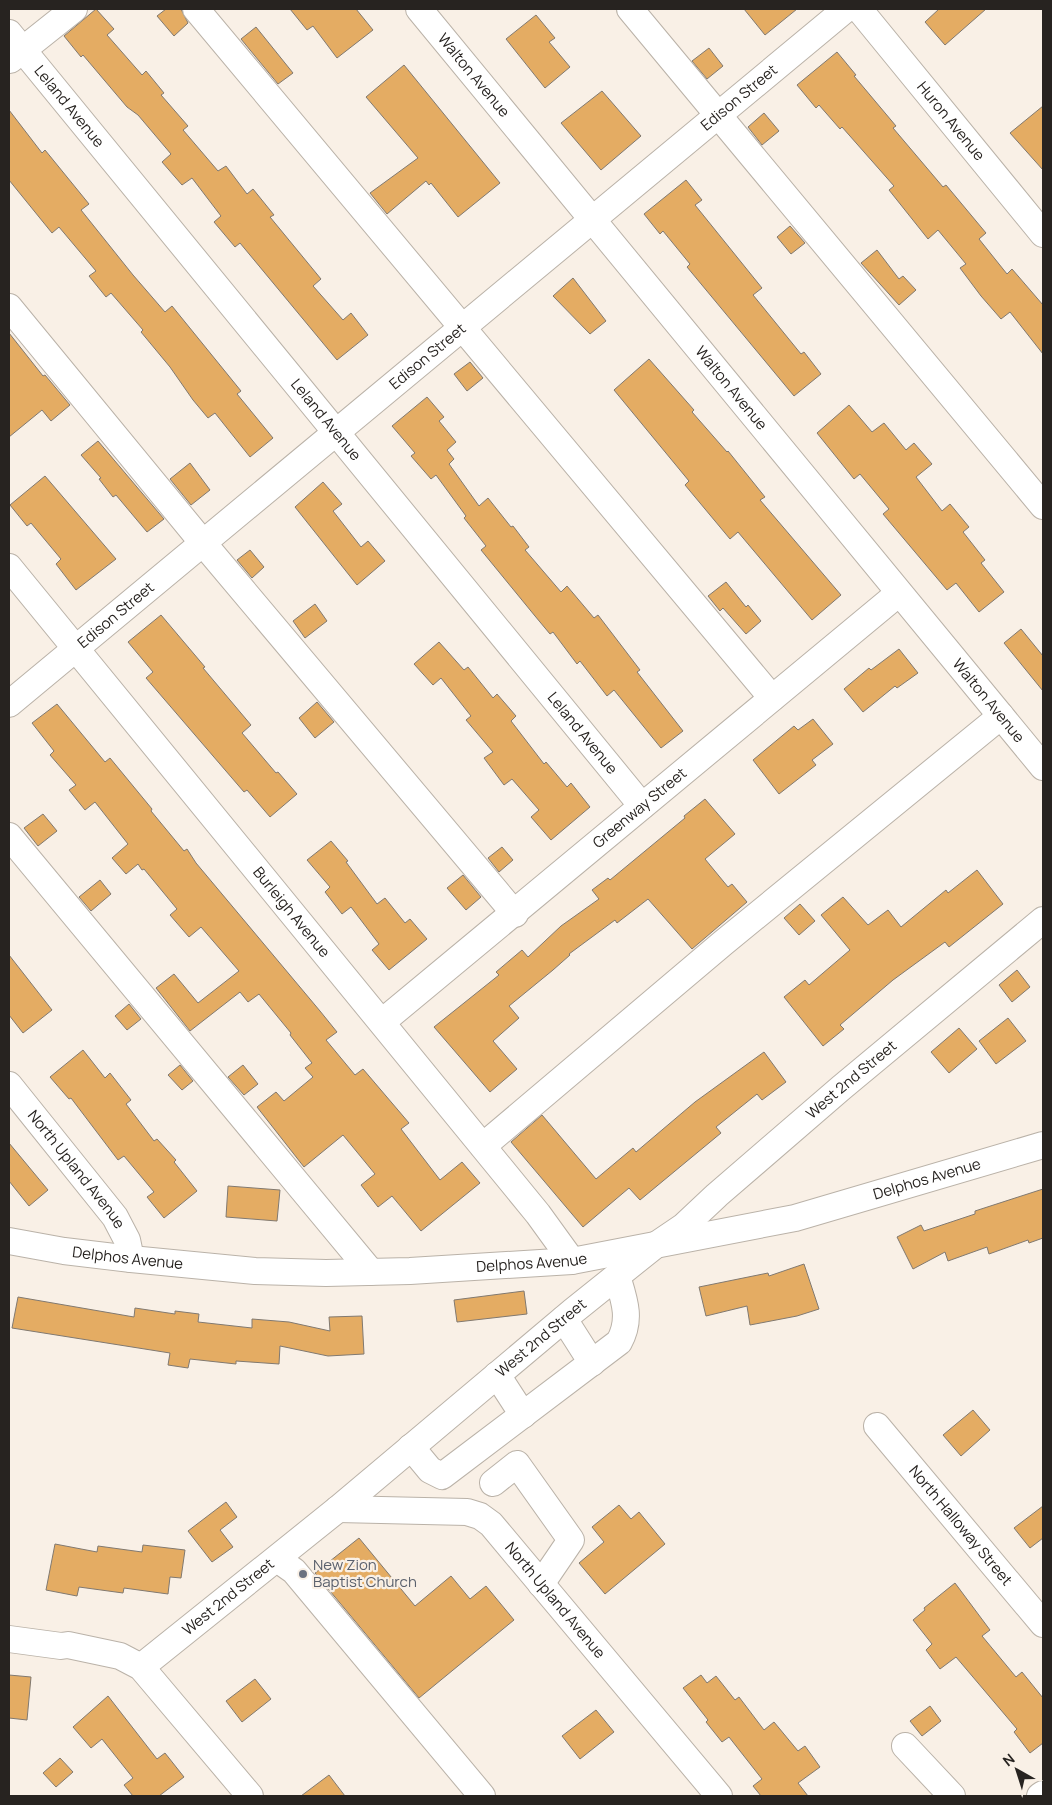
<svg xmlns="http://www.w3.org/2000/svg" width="1052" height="1805" font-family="Manrope,sans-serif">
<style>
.building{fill:#e4ac63;stroke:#817970}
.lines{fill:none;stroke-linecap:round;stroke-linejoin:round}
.minor-casing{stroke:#bab2a8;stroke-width:28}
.minor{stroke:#fff;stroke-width:26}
.worship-dot{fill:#6b7280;stroke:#f9f0e6;stroke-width:2}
.labels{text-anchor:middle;stroke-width:4.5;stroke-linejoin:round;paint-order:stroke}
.street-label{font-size:15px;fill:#272320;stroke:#f9f0e6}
.worship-label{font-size:15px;fill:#5b616d;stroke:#f9f0e6;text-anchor:start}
</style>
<rect width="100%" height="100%" fill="#f9f0e6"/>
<g class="building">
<polygon points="96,9 114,29 107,35 142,75 146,71 164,93 161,95 188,126 183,130 218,171 226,166 247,194 253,189 274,215 270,217 321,279 313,286 343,320 351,313 368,335 337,360 240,243 235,247 214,222 221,216 192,178 182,185 162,162 171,154 138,115 127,107 83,55 81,57 64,36"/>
<polygon points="166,9 181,9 188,23 174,36 157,16"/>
<polygon points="290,9 356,9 373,30 337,58 313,26 307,30"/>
<polygon points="744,9 797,9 765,35"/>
<polygon points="939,9 986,9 945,45 925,22"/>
<polygon points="536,15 555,38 549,42 570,67 545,88 506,39"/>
<polygon points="256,27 293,73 278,84 241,39"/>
<polygon points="709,48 723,66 707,79 692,61"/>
<polygon points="837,52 856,75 854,76 896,126 893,128 943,187 946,185 986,233 979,239 1007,274 1012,269 1043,305 1043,354 1010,312 1001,319 981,296 960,268 966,264 938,230 928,239 889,190 894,186 842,127 840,129 819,105 816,108 797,85"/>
<polygon points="404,65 500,183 458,217 431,183 429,185 426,181 387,214 370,193 418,158 366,97"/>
<polygon points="602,91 641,136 601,170 561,123"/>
<polygon points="1043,106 1043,170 1010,133"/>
<polygon points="9,110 42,153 45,150 89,204 81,210 133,275 165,312 172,306 241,391 237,394 273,438 250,457 215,413 208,418 193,400 170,367 141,332 143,330 111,293 106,297 89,276 96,271 59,227 52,233 9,180"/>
<polygon points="764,113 779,131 762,145 748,127"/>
<polygon points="686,180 702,200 695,205 762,288 753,295 801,354 804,352 821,374 794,396 687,267 690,264 663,231 660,234 644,214"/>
<polygon points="790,226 805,243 791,254 777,237"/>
<polygon points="877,250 899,279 903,276 916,290 899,305 861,263"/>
<polygon points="573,278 606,321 590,334 553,296"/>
<polygon points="9,333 43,376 45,375 70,405 51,421 42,410 9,437"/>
<polygon points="649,359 694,410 692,412 727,452 728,451 765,497 760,500 841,595 812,620 738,532 730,539 685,485 689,481 614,390"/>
<polygon points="470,362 483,378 467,391 454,374"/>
<polygon points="427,397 444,417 439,421 456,442 447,450 454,459 449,464 479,506 488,498 511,527 513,526 529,547 525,550 561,592 567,586 594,618 598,615 640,670 637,672 683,731 661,748 614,690 607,696 580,661 577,664 553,632 550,634 535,616 481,550 486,546 464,518 466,516 436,475 431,479 411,456 415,453 392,426"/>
<polygon points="849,405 872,432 884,423 906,450 914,443 932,464 916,477 942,511 950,504 969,527 963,532 985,560 981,563 1004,592 979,612 956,583 947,590 883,514 889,509 860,474 854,479 817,433"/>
<polygon points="98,441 164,519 147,532 116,495 113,497 99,479 101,478 81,455"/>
<polygon points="190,463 210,490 191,505 170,479"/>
<polygon points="45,476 116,559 76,590 56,564 61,559 31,523 27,526 10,505"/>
<polygon points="323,482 342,504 333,511 361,547 368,541 385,561 357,585 295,507"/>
<polygon points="250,550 264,567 252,578 237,560"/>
<polygon points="726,582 746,607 748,605 761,621 746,634 723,608 720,611 708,596"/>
<polygon points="315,604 327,621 305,638 293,621"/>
<polygon points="161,615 205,667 203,668 251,725 242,733 276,773 278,772 297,794 270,817 247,790 244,792 146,678 153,672 128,642"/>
<polygon points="1021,629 1043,656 1043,691 1004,643"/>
<polygon points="439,642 464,670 468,667 493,698 497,694 516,716 511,721 544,764 546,762 567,787 571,783 590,807 551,840 531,817 539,810 512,779 504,785 484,758 493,752 466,720 471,716 441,678 433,685 414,664"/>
<polygon points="899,649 918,673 897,688 895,686 863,712 844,689 869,668 871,670"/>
<polygon points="317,702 334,722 315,738 299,718"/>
<polygon points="57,704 105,762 110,758 152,809 151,811 184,851 187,849 196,863 320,1011 337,1032 326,1040 355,1075 363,1069 409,1123 401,1129 440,1180 462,1162 480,1183 421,1231 392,1196 378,1207 361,1185 375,1174 343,1135 304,1167 257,1107 276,1092 284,1101 313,1077 305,1068 312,1063 290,1035 291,1033 259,994 248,1002 240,992 190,1031 156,988 174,974 198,1003 239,971 201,927 189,937 170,915 177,909 144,869 142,870 138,864 126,874 112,858 128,844 95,802 85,810 69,790 76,785 50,755 54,751 32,723"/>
<polygon points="813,719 833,744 812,760 816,765 779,794 753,760 794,726 798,730"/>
<polygon points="705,799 735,834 705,859 728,887 732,884 747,902 692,949 648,899 617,923 615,920 569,954 570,955 553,970 509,1006 519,1018 493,1041 517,1069 490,1092 434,1027 499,975 496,972 522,950 528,957 561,926 599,899 592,890 608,878 610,880 685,818 684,816"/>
<polygon points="43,814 57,831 38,846 24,828"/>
<polygon points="331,841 348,861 346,862 377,904 385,898 405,923 410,919 427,939 389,970 372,950 379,944 351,907 342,914 325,892 330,887 307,860"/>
<polygon points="502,847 513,860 499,872 488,858"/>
<polygon points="977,870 1003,904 949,947 945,942 893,980 840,1025 844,1029 823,1046 784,997 805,980 809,985 850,950 821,915 843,897 868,925 888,910 901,927 946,890 948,893"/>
<polygon points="463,875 481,897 466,910 447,888"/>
<polygon points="100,880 111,894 91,911 79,897"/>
<polygon points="800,904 815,921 799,935 784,918"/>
<polygon points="9,955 52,1010 23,1033 9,1015"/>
<polygon points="1017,970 1030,987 1012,1002 999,985"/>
<polygon points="129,1004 141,1019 127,1030 115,1016"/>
<polygon points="1008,1018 1026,1041 996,1064 979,1041"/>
<polygon points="959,1028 977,1049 949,1073 931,1052"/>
<polygon points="83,1050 105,1078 110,1073 131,1100 126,1104 154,1141 157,1139 176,1160 174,1162 197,1191 164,1218 147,1197 154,1192 124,1156 118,1160 71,1098 69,1099 50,1077"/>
<polygon points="764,1052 786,1082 762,1100 757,1094 716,1127 721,1133 640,1200 629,1188 583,1227 511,1142 542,1115 596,1179 633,1148 636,1152 695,1102"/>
<polygon points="180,1065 193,1081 182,1090 168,1075"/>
<polygon points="243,1065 258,1084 244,1095 228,1077"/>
<polygon points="9,1143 48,1190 29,1206 9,1181"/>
<polygon points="228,1186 280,1190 277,1221 226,1217"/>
<polygon points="1043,1189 1043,1238 1029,1243 1028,1240 989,1254 987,1247 948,1261 945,1252 913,1269 897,1237 921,1225 924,1231 975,1214 975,1211"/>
<polygon points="804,1264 819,1309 797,1316 750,1325 747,1306 706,1316 699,1287 768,1273 769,1276"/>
<polygon points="524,1291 527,1314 457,1322 454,1300"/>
<polygon points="18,1297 134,1317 135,1308 175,1314 175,1311 199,1314 198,1322 252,1328 252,1319 289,1322 330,1331 329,1317 362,1316 364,1354 328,1356 280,1346 279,1364 236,1361 236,1364 190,1359 188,1368 168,1365 170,1353 12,1328"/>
<polygon points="973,1410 990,1430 961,1456 943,1435"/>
<polygon points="226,1502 237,1517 220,1530 233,1547 212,1562 188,1531"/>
<polygon points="619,1505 631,1519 639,1512 665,1544 605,1594 579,1563 604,1542 592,1527"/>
<polygon points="1043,1506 1043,1538 1030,1548 1014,1528"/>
<polygon points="359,1538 415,1606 451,1576 470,1599 486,1586 514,1620 419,1698 315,1573"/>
<polygon points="55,1544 97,1552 98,1546 142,1552 143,1545 185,1550 181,1578 170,1577 168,1594 124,1588 123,1593 79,1587 77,1596 46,1590"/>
<polygon points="955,1583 990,1630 982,1636 1016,1677 1022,1672 1043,1698 1043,1743 1030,1753 1014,1732 1017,1729 956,1657 940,1669 926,1650 932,1644 913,1620 925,1610 924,1608"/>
<polygon points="9,1675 31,1677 27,1720 9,1718"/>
<polygon points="701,1675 707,1683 716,1676 735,1700 739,1697 764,1730 774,1722 798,1751 805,1746 820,1767 798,1783 808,1796 761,1796 753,1786 762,1779 729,1737 722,1742 706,1722 708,1720 683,1688"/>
<polygon points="255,1679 271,1699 242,1722 226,1701"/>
<polygon points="108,1696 157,1759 165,1753 184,1777 159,1796 133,1796 124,1785 133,1778 102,1739 91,1748 73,1727"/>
<polygon points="930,1706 941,1721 922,1736 910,1721"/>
<polygon points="596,1710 614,1732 580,1759 562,1736"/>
<polygon points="60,1758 73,1772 56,1787 43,1773"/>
<polygon points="329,1775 345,1796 301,1796"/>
</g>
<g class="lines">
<defs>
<g id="minor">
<polyline points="196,9 772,698"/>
<path id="s1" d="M419,9L1043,767"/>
<polyline points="630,9 1043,506"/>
<path id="s2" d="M859,9L1043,234"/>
<path id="s3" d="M9,33L642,806"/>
<polyline points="10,60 74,9"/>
<polyline points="9,307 203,543 515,914"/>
<path id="s4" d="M9,567L538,1214L572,1261"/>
<path id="s5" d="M9,704L846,9"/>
<polyline points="9,836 371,1272"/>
<path id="s6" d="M382,1022L899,593"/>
<path id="s7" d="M9,1085L115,1217L127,1240L131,1259"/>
<polyline points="483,1146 723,943 1001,716"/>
<path id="s8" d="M9,1241L64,1251L131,1259L255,1271L326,1273L410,1271L572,1261L795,1218L1043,1145"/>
<polyline points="564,1319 592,1363"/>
<polyline points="497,1375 523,1415"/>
<path id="s9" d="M877,1426L1043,1624"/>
<path d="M411,1447L430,1470L442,1476L619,1342C632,1319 624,1299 617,1276"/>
<polyline points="493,1483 517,1464 571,1540 541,1584"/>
<path id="s10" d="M338,1509L467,1512L480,1516L491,1524L719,1796"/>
<polyline points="277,1559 294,1571 482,1796"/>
<polyline points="9,1639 61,1646 68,1645 120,1656 141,1667 250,1796"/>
<path id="s11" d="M141,1667L338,1509L572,1312L653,1247L684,1226L717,1195L841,1088L1043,920"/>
<polyline points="905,1746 952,1796"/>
<polyline points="1040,1796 1043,1794"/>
</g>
</defs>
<use href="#minor" class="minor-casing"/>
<use href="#minor" class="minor"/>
</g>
<circle class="worship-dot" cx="303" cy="1574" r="5"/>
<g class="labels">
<g class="street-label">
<text dy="5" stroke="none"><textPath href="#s1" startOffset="86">Walton Avenue</textPath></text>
<text dy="5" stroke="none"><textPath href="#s5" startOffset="949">Edison Street</textPath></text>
<text dy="5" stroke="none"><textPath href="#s3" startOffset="95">Leland Avenue</textPath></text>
<text dy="5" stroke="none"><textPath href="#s2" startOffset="145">Huron Avenue</textPath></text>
<text dy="5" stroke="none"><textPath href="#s5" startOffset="544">Edison Street</textPath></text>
<text dy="5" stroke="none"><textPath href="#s1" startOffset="491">Walton Avenue</textPath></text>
<text dy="5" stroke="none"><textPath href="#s3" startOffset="500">Leland Avenue</textPath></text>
<text dy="5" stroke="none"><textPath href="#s5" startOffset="139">Edison Street</textPath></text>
<text dy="5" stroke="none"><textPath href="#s1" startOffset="896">Walton Avenue</textPath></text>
<text dy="5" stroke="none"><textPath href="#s3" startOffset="905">Leland Avenue</textPath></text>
<text dy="5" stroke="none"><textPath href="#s6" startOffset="335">Greenway Street</textPath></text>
<text dy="5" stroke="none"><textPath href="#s4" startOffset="446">Burleigh Avenue</textPath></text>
<text dy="5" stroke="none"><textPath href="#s11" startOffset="922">West 2nd Street</textPath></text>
<text dy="5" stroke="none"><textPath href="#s7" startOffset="108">North Upland Avenue</textPath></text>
<text dy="5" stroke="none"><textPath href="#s8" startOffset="930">Delphos Avenue</textPath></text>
<text dy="5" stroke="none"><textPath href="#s8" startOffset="120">Delphos Avenue</textPath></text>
<text dy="5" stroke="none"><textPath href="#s8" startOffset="525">Delphos Avenue</textPath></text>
<text dy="5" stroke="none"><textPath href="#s11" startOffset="518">West 2nd Street</textPath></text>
<text dy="5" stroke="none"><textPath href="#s9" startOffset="130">North Halloway Street</textPath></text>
<text dy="5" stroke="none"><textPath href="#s11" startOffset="112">West 2nd Street</textPath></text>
<text dy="5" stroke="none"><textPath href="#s10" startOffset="256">North Upland Avenue</textPath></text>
</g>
<g class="worship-label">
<text x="313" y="1570">New Zion<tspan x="313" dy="17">Baptist Church</tspan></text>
</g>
</g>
<rect width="1052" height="1805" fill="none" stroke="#272320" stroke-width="20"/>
<g transform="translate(1017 1770) rotate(321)" stroke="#f9f0e6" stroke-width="4" paint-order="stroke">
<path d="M0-4L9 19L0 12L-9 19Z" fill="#272320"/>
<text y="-8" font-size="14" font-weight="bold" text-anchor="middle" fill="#272320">N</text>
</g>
</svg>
